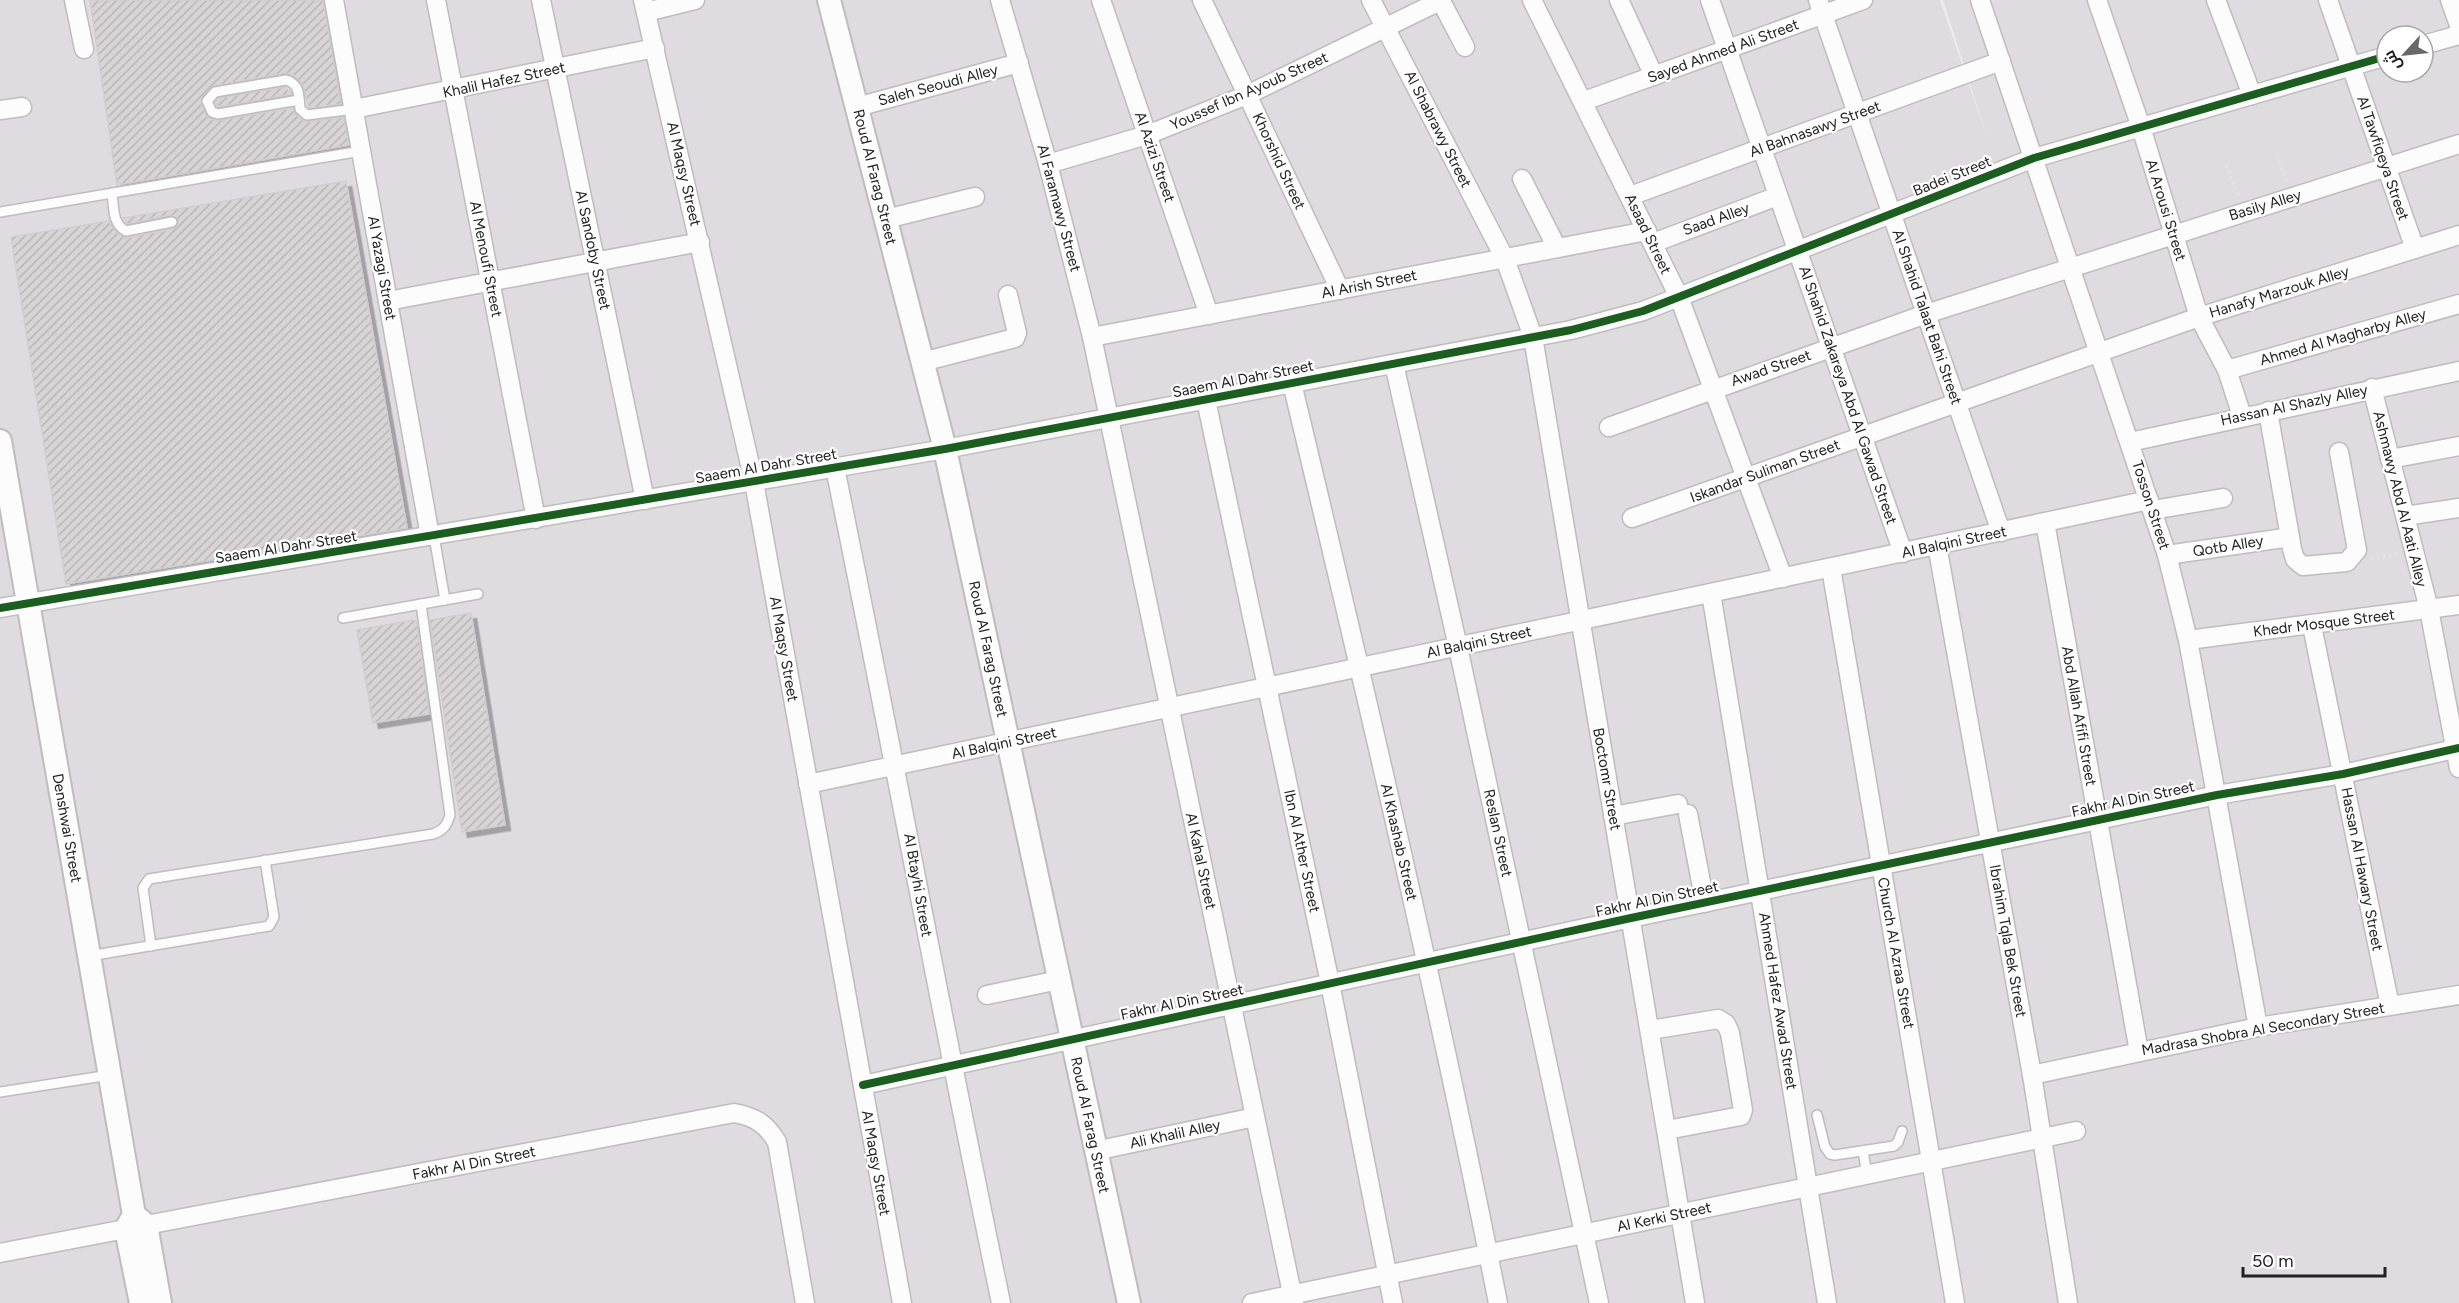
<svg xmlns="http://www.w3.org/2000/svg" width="2459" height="1303" font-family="Figtree,Cairo,sans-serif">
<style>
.residential{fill:#dedcde;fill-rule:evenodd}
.building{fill:url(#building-hatch);stroke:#d2cdd0;stroke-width:1.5;filter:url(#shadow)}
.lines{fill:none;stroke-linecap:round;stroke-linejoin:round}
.service-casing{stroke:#bebcbd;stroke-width:12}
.minor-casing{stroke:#bebcbd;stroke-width:21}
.tertiary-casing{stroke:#bebcbd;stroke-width:26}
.path{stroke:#e8ddea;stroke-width:4;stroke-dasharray:3 3;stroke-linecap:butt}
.service{stroke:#fdfcfc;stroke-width:9}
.minor{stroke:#fdfcfc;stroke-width:18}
.tertiary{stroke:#fdfcfc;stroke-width:22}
.cycleway-casing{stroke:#fff;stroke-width:11}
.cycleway{stroke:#1b5e20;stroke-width:8}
.labels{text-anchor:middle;stroke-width:4.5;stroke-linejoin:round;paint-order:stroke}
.street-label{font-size:15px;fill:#222;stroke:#fff}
</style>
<defs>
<pattern id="building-hatch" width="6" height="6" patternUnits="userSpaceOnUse" patternTransform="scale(1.5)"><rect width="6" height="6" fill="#d8d4d6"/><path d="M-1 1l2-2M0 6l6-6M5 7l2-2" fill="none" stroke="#b9b6b7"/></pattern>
<filter id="shadow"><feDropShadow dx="5.5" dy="5.5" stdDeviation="0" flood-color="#0004"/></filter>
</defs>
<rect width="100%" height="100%" fill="#efebed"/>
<path class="residential" d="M0,0H1940L1987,137L1943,0H2459V1303H0ZM2387,36H2423V72H2387Z"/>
<g class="building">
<polygon points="90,0 323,0 341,104 309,108 302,83 294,76 285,73 213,86 202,97 201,103 207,117 216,121 293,108 295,114 306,122 344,117 349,145 117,185"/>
<polygon points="285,87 292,94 219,107 215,102 218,98"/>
<polygon points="346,181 407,528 66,584 11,237 109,221 116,232 127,238 173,229 178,225 178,220 171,215 127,224 123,218"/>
<polygon points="471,613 505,825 462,832 430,620"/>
<polygon points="413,620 417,622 429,714 373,723 357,630"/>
</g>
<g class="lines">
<defs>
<g id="service">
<path d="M299,100L218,114L212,112L207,101L215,92L286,80C300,84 299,96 300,109L307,115L354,109"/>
<path d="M112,193C114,207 112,224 126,231L172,222"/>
<polyline points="0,212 361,151"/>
<polyline points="434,536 445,600"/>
<polyline points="343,618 478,594"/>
<path d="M151,946L143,888L149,879L433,834C444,830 447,825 450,815L421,604"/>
<polyline points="89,956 269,926 274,917 265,860"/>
<polyline points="0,1092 110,1075"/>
<polyline points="1817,1115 1825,1147 1830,1154 1835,1155 1894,1146 1898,1142 1902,1131"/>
<polyline points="1863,1151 1867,1175"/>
</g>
<g id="minor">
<polyline points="74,0 84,49"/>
<polyline points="334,0 430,536"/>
<polyline points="436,0 536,519"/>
<polyline points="541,0 645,500"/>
<polyline points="643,0 754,482 902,1303"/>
<polyline points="1000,0 1048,164 1092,337 1294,1303"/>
<polyline points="1101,0 1209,315"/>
<polyline points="1202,0 1340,290"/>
<polyline points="1371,0 1505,259 1533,337 1695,1303"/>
<polyline points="1532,0 1679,297 1783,578"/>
<polyline points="1619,0 1654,76"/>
<polyline points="1710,0 1903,553"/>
<polyline points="1818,0 2001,532"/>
<polyline points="1980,0 2167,555 2188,640 2258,1027"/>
<polyline points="2097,0 2141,127 2199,317 2227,370 2242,416"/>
<polyline points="2216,0 2252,95"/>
<polyline points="2328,0 2415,249"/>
<polyline points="2450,0 2459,25"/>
<polyline points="1441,1 1465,47"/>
<polyline points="646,12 695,0"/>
<polyline points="2423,45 2459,35"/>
<polyline points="1584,101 1863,0"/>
<polyline points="857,107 1019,63"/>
<polyline points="354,109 655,48"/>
<polyline points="0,110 22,107"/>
<polyline points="1048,164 1147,135 1247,95 1442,0"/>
<polyline points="1522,179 1557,248"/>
<polyline points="1630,196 2001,61"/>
<polyline points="886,219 975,197"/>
<polyline points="1653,243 1778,196"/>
<polyline points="388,301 700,242"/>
<polyline points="1092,337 1647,231"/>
<polyline points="922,362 1015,338 1017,333 1008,295"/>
<polyline points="1394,364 1458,647 1599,1303"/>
<polyline points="2227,370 2459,304"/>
<path d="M1292,383C1365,689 1437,995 1498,1303"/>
<polyline points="2372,388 2429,609 2459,768"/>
<polyline points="1206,400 1330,983 1393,1303"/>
<polyline points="2268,411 2292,549 2295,559 2303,566 2347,562 2357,550 2339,452"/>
<polyline points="1609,427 1926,314 2459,144"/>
<polyline points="2130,442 2459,371"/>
<polyline points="2390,459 2459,446"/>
<path d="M835,468C892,746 943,1025 1001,1303"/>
<polyline points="2153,510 2223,498"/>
<polyline points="2405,516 2459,508"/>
<polyline points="1632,518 2199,317 2459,235"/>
<polyline points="2045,522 2139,1052"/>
<polyline points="1937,545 2032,1075 2068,1303"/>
<polyline points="2167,555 2290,537"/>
<polyline points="1831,568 1955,1303"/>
<polyline points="1711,593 1827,1303"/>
<polyline points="0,608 945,449 1571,330 1643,311 2034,158 2387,56"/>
<polyline points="2312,626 2390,1006"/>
<polyline points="2188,640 2459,605"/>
<polyline points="808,784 2149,500"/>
<polyline points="1688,814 1705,903"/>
<polyline points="1613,816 1678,804"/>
<polyline points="987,995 1059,980"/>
<polyline points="1650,1030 1718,1019 1726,1024 1730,1033 1743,1110 1741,1116 1667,1130"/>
<polyline points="2032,1075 2258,1027 2459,995"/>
<polyline points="863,1085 1631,918 2217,795 2343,774 2459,748"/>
<polyline points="1095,1151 1255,1117"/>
<path d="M0,1253L734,1113C756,1117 766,1124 777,1142L805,1303"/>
<polyline points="1252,1303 2076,1131"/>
</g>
<g id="tertiary">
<polyline points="829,0 945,449 1129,1303"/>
<polyline points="0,441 134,1215 126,1229 141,1303"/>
<polyline points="134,1215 146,1225 160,1303"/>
</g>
</defs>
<use href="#service" class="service-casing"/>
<use href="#minor" class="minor-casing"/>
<use href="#tertiary" class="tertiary-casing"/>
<g class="path">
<polyline points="2277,156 2287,181"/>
<polyline points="2226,165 2238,197"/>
<polyline points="2371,559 2399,553"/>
</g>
<use href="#service" class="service"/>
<use href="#minor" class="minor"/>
<use href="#tertiary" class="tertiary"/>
<defs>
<g id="cycleway">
<polyline points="0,608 945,449 1571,330 1643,311 2034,158 2387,56"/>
<polyline points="863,1085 1631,918 2217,795 2343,774 2459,748"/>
</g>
</defs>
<use href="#cycleway" class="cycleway-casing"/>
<use href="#cycleway" class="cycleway"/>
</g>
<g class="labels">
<g class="street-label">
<text transform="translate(1723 51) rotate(-20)" y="5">Sayed Ahmed Ali Street</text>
<text transform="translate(504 80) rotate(-12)" y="5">Khalil Hafez Street</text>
<text transform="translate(938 85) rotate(-15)" y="5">Saleh Seoudi Alley</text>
<text transform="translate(1249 91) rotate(-24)" y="5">Youssef Ibn Ayoub Street</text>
<text transform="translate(1438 129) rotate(63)" y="5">Al Shabrawy Street</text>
<text transform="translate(1815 129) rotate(-20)" y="5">Al Bahnasawy Street</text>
<text transform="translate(1155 157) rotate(71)" y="5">Al Azizi Street</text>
<text transform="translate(2383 158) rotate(71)" y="5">Al Tawfiqeya Street</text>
<text transform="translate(1279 161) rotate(65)" y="5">Khorshid Street</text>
<text transform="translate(684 174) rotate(77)" y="5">Al Maqsy Street</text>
<text transform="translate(1952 176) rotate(-22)" y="5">Badei Street</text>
<text transform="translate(875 177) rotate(76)" y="5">Roud Al Farag Street</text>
<text transform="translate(2265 205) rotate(-17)" y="5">Basily Alley</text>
<text transform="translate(1059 208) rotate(75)" y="5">Al Faramawy Street</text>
<text transform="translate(2166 210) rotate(73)" y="5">Al Arousi Street</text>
<text transform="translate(1716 219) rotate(-20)" y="5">Saad Alley</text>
<text transform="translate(1648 234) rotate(64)" y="5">Asaad Street</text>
<text transform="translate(593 250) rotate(78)" y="5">Al Sandoby Street</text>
<text transform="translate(486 259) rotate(79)" y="5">Al Menoufi Street</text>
<text transform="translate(382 268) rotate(80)" y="5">Al Yazagi Street</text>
<text transform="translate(1369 284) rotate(-11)" y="5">Al Arish Street</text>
<text transform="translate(2279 292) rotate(-17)" y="5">Hanafy Marzouk Alley</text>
<text transform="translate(1927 317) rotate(71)" y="5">Al Shahid Talaat Bahi Street</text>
<text transform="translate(2343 337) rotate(-16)" y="5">Ahmed Al Magharby Alley</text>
<text transform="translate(1771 368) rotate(-19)" y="5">Awad Street</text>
<text transform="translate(1243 379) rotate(-11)" y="5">Saaem Al Dahr Street</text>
<text transform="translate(1848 395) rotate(71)" y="5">Al Shahid Zakareya Abd Al Gawad Street</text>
<text transform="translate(2294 405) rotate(-12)" y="5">Hassan Al Shazly Alley</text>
<text transform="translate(766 466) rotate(-10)" y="5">Saaem Al Dahr Street</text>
<text transform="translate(1765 471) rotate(-20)" y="5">Iskandar Suliman Street</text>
<text transform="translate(2400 499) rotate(76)" y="5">Ashmawy Abd Al Aati Alley</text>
<text transform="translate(2151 505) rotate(72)" y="5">Tosson Street</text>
<text transform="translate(1954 542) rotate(-12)" y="5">Al Balqini Street</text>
<text transform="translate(2228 546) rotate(-9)" y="5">Qotb Alley</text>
<text transform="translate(286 547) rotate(-9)" y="5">Saaem Al Dahr Street</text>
<text transform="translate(2324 623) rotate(-7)" y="5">Khedr Mosque Street</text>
<text transform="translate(1479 642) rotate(-12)" y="5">Al Balqini Street</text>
<text transform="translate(784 649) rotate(80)" y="5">Al Maqsy Street</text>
<text transform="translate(988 649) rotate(78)" y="5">Roud Al Farag Street</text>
<text transform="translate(2079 716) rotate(80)" y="5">Abd Allah Afifi Street</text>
<text transform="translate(1004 743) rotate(-12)" y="5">Al Balqini Street</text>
<text transform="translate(1607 779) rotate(80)" y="5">Boctomr Street</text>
<text transform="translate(2133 799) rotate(-12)" y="5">Fakhr Al Din Street</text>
<text transform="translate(67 828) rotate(80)" y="5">Denshwai Street</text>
<text transform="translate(1498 833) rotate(78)" y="5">Reslan Street</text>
<text transform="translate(1399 842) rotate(77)" y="5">Al Khashab Street</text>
<text transform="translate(1302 851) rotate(78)" y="5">Ibn Al Ather Street</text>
<text transform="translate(1201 861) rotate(78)" y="5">Al Kahal Street</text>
<text transform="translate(2362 869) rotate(79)" y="5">Hassan Al Hawary Street</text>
<text transform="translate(918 885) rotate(80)" y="5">Al Btayhi Street</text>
<text transform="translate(1657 899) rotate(-12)" y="5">Fakhr Al Din Street</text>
<text transform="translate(2008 941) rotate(80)" y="5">Ibrahim Tqla Bek Street</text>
<text transform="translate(1896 953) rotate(80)" y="5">Church Al Azraa Street</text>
<text transform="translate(1778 1001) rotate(81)" y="5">Ahmed Hafez Awad Street</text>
<text transform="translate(1182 1002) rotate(-12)" y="5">Fakhr Al Din Street</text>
<text transform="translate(2263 1029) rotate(-10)" y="5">Madrasa Shobra Al Secondary Street</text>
<text transform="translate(1090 1125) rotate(78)" y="5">Roud Al Farag Street</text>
<text transform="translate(1175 1134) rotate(-12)" y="5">Ali Khalil Alley</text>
<text transform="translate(474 1163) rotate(-11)" y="5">Fakhr Al Din Street</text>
<text transform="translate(876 1163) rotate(80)" y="5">Al Maqsy Street</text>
<text transform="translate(1664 1217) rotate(-12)" y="5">Al Kerki Street</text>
</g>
</g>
<g transform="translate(2405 54) rotate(243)"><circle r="28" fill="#ffffff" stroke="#a7a7a7" stroke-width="1.5"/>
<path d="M0-4.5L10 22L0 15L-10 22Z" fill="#6a6869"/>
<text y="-9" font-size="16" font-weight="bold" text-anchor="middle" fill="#222222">ش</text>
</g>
<path d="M2243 1267v9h142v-9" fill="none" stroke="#222222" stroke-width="3"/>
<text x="2252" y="1267" font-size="18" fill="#222222" stroke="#ffffff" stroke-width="4.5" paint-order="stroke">50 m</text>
</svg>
